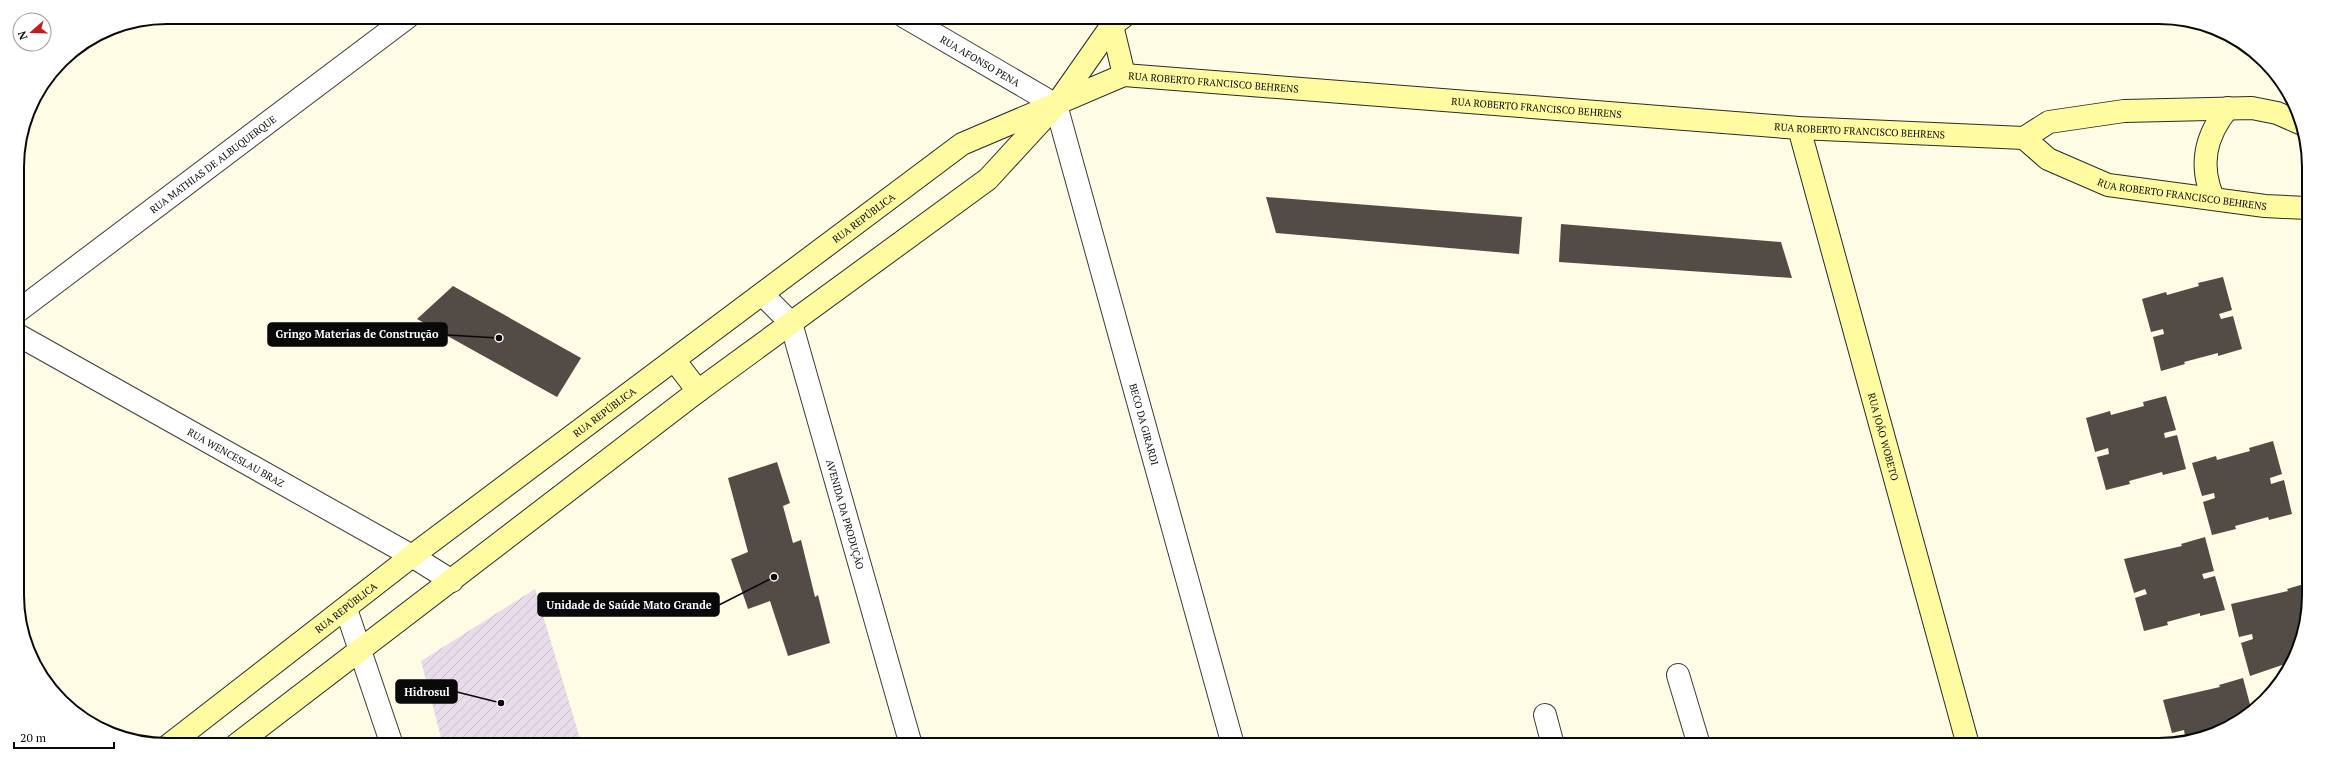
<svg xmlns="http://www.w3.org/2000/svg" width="2326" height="762" font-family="'PT Serif',serif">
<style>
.industrial{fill:url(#industrial-furrows)}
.building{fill:#534b45}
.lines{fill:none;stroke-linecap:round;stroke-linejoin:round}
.street-casing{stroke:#3c3c3c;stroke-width:24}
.secondary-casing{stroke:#2b2b2b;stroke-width:24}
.street{stroke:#fff;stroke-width:22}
.secondary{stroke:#fffba1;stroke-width:22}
.labels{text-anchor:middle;stroke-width:4;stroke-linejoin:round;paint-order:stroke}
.street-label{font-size:10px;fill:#090909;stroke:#fff}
.rim{fill:none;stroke:#090909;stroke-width:2}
.leader{fill:none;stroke:#090909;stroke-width:1.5}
.callout-dot{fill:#090909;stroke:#fff;stroke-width:1.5}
.callout{fill:#090909;stroke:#090909;stroke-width:1.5}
.callout-label{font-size:11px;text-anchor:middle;font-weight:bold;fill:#fff}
</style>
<defs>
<pattern id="industrial-furrows" width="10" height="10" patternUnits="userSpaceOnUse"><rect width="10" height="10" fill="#e9dcea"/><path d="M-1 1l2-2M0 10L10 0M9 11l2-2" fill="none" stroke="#c6bbc7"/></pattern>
</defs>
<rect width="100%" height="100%" fill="#fffce6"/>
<polygon class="industrial" points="535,589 582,745 443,745 421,661"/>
<g class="building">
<polygon points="1266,197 1522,217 1519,254 1276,233"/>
<polygon points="1561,224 1781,242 1792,278 1559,262"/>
<polygon points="2223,277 2232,310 2219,314 2221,319 2233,316 2242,349 2218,356 2218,353 2184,362 2185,364 2161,371 2153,337 2164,334 2163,329 2151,332 2142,299 2166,292 2167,295 2199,286 2198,283"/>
<polygon points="453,286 581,358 557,397 417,319"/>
<polygon points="2166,396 2176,430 2164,433 2165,438 2177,435 2186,469 2163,475 2162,472 2129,481 2130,484 2106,490 2097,457 2109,454 2108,448 2095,452 2086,418 2110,411 2111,415 2144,406 2143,402"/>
<polygon points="2273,441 2282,474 2270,478 2271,484 2284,480 2292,514 2269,520 2268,517 2235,526 2236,529 2212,535 2203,502 2215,498 2214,493 2202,496 2192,463 2216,456 2217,460 2250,451 2249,448"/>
<polygon points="777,462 790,503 783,506 793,543 801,540 815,597 818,595 830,643 788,656 770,601 748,609 731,559 748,552 728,478"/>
<polygon points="2205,537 2214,571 2202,574 2204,579 2215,576 2225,610 2200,616 2200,613 2167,622 2168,625 2144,631 2135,598 2147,594 2145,589 2134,593 2124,559 2182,546 2181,544"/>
<polygon points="2304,584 2304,634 2291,662 2250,676 2241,643 2253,639 2252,634 2239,637 2231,604 2288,591 2287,589"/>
<polygon points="2243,678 2252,712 2240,715 2241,719 2216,734 2175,743 2173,739 2185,736 2184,730 2172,733 2163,700 2220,687 2219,685"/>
</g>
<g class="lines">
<defs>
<g id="street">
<path id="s1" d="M905,17L1056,105L1233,745"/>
<path id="s2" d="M762,294L791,323L911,745"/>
<path id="s3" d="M18,311L408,17"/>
<path id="s4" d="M18,335L412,556L452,581"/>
<polyline points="346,609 392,745"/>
<polyline points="1678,675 1699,745"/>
<polyline points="1545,715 1553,745"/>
</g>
<g id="secondary">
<polyline points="1112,25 1124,75"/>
<path id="s5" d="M1799,128L1968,745"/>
<path id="s6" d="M2024,138L2048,159L2108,185L2265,206L2306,208"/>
<path d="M2213,198C2199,165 2205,136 2228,108"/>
<polyline points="675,361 698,391"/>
<path id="s7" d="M169,745L412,556L962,144L1124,75L1799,128L2024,138L2049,122L2124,111L2252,108L2277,113L2302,124"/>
<polyline points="236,745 698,391 988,179 1056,105 1112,25 1123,17"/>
</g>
</defs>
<use href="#street" class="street-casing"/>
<use href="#secondary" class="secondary-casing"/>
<use href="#street" class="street"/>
<use href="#secondary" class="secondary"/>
</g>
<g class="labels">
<g class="street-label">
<text dy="4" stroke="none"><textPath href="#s1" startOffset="87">RUA AFONSO PENA</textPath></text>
<text dy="4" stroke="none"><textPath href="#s7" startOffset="1261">RUA ROBERTO FRANCISCO BEHRENS</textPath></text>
<text dy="4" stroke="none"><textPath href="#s7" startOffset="1585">RUA ROBERTO FRANCISCO BEHRENS</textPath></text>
<text dy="4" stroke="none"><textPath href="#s7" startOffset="1909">RUA ROBERTO FRANCISCO BEHRENS</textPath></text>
<text dy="4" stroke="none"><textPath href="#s3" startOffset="244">RUA MATHIAS DE ALBUQUERQUE</textPath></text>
<text dy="4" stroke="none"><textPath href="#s6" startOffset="172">RUA ROBERTO FRANCISCO BEHRENS</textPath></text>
<text dy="4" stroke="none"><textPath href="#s7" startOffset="872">RUA REPÚBLICA</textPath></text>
<text dy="4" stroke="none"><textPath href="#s7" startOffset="548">RUA REPÚBLICA</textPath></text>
<text dy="4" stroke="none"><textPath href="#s1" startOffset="506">BECO DA GIRARDI</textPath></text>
<text dy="4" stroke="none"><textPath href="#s5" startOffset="320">RUA JOÃO WOBETO</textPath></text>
<text dy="4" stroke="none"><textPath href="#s4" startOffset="250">RUA WENCESLAU BRAZ</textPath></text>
<text dy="4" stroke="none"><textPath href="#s2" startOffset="240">AVENIDA DA PRODUÇÃO</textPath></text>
<text dy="4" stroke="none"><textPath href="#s7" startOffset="224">RUA REPÚBLICA</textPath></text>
</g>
</g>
<path d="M0 0H2326V762H0ZM167 24H2159A143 143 0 0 1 2302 167V595A143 143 0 0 1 2159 738H167A143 143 0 0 1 24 595V167A143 143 0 0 1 167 24Z" fill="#fff" fill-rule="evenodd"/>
<path class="rim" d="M167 24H2159A143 143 0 0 1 2302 167V595A143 143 0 0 1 2159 738H167A143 143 0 0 1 24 595V167A143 143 0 0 1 167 24Z"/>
<path class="leader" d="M499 338L447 335M774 577L719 605M501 703L457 692"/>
<g class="callout-dot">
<circle cx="499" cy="338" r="4"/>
<circle cx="774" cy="577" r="4"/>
<circle cx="501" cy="703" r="4"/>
</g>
<g class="callout">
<rect x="268" y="323" width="179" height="23" rx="4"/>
<rect x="538" y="593" width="181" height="23" rx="4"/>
<rect x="396" y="680" width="61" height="23" rx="4"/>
</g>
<g class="callout-label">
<text x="357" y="338">Gringo Materias de Construção</text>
<text x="629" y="609">Unidade de Saúde Mato Grande</text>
<text x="427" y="696">Hidrosul</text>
</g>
<g transform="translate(32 32) rotate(250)"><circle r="19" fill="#ffffff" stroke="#9d9d9d"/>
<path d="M0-3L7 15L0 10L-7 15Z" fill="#c21d19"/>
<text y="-6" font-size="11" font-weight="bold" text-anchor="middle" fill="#090909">N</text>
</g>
<path d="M14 742v6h100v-6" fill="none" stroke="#090909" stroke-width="2"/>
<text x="20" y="742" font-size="12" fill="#090909" stroke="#ffffff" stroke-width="3" paint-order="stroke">20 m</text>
</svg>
